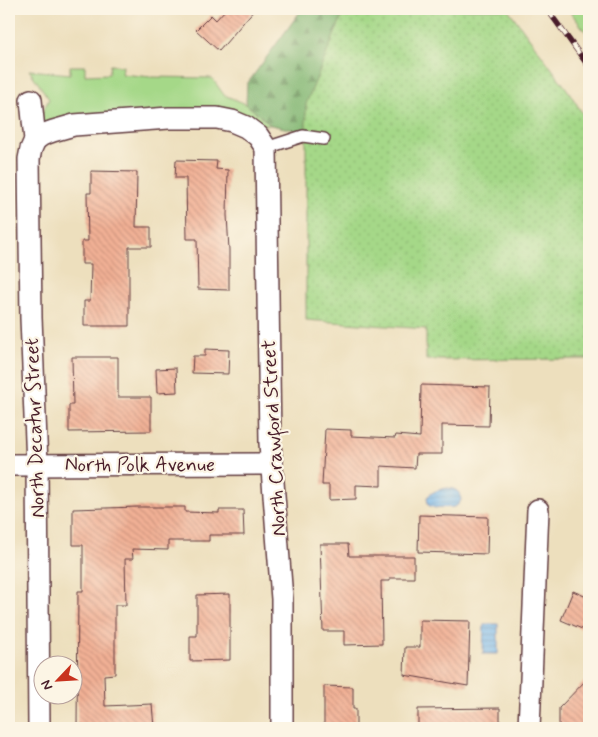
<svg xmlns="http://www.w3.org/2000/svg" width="598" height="737" font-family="Mynerve,sans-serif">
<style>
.grass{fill:#a5d888;stroke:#787c5a}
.forest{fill:url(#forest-firs);stroke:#676c50}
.park{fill:url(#park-dots);stroke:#787c5a}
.water{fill:url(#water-rules);stroke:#606b8b}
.building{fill:url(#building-back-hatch)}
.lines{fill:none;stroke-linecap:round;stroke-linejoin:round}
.lane-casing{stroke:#623c41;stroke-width:14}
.street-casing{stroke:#623c41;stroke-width:24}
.lane{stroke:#fff;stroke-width:11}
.street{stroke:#fff;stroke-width:21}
.rail-casing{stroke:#4a1f2b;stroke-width:5.5}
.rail{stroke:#fcf5e5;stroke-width:4;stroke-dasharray:11;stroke-linecap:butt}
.labels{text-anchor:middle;stroke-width:4.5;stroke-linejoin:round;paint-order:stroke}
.street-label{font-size:20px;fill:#4a1f2b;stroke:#fcf5e5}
</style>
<defs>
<pattern id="forest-firs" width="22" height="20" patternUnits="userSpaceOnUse" patternTransform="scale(1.25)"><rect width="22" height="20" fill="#84b874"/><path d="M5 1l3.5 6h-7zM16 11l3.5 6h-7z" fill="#6e955f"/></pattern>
<pattern id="park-dots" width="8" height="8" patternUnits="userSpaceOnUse" patternTransform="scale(1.25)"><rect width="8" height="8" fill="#a5d888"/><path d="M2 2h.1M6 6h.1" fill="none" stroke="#90b976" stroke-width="1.8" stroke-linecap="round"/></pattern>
<pattern id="water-rules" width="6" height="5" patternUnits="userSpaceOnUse" patternTransform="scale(1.25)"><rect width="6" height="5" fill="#77b7eb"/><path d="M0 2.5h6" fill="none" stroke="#6494bf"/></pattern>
<pattern id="building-back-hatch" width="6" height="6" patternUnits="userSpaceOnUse" patternTransform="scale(1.25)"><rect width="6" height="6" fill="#f2b195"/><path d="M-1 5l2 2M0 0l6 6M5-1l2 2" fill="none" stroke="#c68f7a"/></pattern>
</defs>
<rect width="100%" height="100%" fill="#fcf5e5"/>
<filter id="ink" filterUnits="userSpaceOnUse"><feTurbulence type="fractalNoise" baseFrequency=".02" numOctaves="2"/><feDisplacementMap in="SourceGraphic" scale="10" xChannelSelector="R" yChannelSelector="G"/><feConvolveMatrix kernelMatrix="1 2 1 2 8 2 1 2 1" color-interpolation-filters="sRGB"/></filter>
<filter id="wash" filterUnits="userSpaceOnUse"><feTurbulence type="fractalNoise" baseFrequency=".0096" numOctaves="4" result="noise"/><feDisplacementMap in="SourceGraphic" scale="20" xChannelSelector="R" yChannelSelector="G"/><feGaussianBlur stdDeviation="1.12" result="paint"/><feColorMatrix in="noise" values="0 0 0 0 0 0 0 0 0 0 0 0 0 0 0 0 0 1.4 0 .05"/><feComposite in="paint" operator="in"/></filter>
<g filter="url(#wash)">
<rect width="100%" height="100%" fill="#eddfbd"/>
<g class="grass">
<polygon points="568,9 589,9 589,36"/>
<polygon points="110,65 123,66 122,74 151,77 212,78 224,95 246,104 271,125 42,124 41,115 49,99 29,70 70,74 70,66 85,66 85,75 109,74"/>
</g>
<polygon class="forest" points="302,9 456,9 425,103 303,132 271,125 246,104 247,84"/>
<polygon class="park" points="345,9 508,9 569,92 589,124 589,359 426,360 426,329 306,320 306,104"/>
<g class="water">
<path d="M448,488C456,489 460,491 461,500C456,512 446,505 435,508L428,505L427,497C433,491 440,489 448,488Z"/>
<polygon points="484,624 498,624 498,654 483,654"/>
</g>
<g id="blocks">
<g class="building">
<polygon points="226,9 255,9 219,51 196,30 211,15 216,20"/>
<polygon points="176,160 217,161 216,169 228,170 227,215 229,250 229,290 198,289 197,239 187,239 186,178 175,178"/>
<polygon points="91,171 137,172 136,227 151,227 151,247 129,247 129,326 84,326 84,301 90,301 91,264 82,264 82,241 88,241 87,193 91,193"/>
<polygon points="205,349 229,350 228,374 192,373 193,356 205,356"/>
<polygon points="72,357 118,357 118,397 151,397 151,431 69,432 69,405 73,405"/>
<polygon points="176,368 177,392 157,393 156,369"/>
<polygon points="421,385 490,387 489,426 442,425 442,454 416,454 415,468 381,466 381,486 356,485 356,499 329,500 329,485 322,485 325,429 351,430 351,436 395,438 396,435 420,437"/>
<polygon points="138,507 185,507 185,512 219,513 219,510 243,510 244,535 209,535 209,541 168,541 168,550 132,549 133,559 125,559 126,605 115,605 115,674 104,675 105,706 152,704 154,728 77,728 78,591 83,591 83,545 73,545 73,509"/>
<polygon points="419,515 488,517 487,554 418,552"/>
<polygon points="320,544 348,544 349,556 414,556 414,578 390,578 390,581 381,581 382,644 344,645 344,631 323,631"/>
<polygon points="573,591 589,598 589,632 561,620"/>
<polygon points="230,594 230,660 190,661 190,636 197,636 197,595"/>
<polygon points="420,620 470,621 468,686 404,675 405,647 420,647"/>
<polygon points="589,677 589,714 585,719 585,728 559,728 559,708"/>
<polygon points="324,686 353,687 353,709 356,709 356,728 324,728"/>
<polygon points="500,708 500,728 418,728 418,709"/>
</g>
</g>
</g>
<g filter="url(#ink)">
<use href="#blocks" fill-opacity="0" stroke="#623c41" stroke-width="1"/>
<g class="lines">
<defs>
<polyline id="lane" points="266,148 303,136 324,139"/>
<g id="street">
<polyline points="31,100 35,140 31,149 29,159 31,318 37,465 39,728"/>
<polyline points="35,140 42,135 53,131 74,125 169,118 217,118 232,121 246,127 258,136 266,148 270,443 282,599 282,728"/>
<polyline points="9,465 271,464"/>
<polyline points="529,728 538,510"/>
</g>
</defs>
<use href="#lane" class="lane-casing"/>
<use href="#street" class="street-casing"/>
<use href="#lane" class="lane"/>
<use href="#street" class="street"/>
<defs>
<polyline id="rail" points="547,9 589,67"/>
</defs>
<use href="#rail" class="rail-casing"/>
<use href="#rail" class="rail"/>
</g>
</g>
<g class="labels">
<g class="street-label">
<text transform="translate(34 428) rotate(-92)" y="7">North Decatur Street</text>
<text transform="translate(273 438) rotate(-93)" y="7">North Crawford Street</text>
<text x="140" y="471">North Polk Avenue</text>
</g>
</g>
<rect width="598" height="737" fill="none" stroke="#fcf5e5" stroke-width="30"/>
<g transform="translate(58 680) rotate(245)"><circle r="24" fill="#fcf5e5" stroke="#b59f9b"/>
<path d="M0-4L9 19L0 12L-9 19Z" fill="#c8321e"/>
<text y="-8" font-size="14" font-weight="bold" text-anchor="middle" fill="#4a1f2b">N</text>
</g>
</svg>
